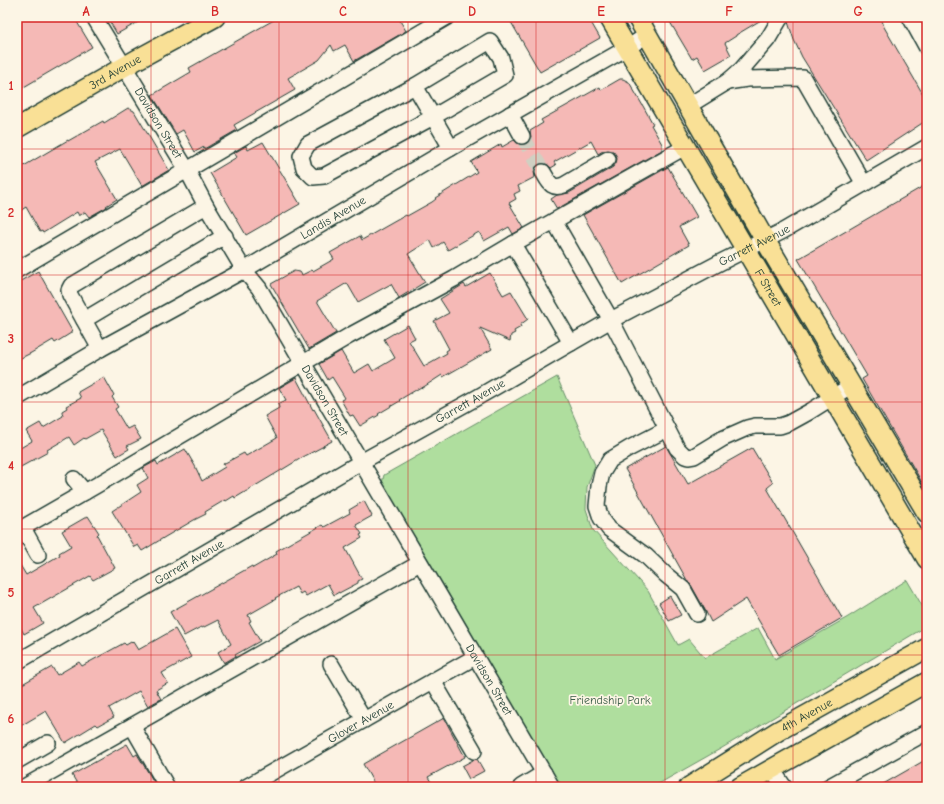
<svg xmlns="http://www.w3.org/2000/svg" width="944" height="804" font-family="'Comic Neue',sans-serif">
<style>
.green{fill:#afde9e;stroke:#678e69}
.building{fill:#f5b9b6;stroke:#1f3d34}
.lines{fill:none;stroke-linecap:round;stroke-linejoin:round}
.minor-tunnel{stroke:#d0d0c2;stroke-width:15;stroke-dasharray:15 8;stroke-linecap:butt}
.minor-casing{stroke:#1f3d34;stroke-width:18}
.major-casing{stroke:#1f3d34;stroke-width:22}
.minor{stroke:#fcf5e5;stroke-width:15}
.major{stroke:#f9e096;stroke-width:19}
.grid{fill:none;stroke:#d62828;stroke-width:1;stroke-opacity:0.55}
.labels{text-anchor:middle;stroke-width:3.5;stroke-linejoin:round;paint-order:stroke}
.street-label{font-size:12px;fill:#1f3d34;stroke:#fcf5e5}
.park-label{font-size:12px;fill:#3c5d49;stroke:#fcf5e5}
.neatline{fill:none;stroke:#d62828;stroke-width:1.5}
.grid-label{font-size:13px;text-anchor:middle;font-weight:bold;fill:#d62828}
</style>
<rect width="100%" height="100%" fill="#fcf5e5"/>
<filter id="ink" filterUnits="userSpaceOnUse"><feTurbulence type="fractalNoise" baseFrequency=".025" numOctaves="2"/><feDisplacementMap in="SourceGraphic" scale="8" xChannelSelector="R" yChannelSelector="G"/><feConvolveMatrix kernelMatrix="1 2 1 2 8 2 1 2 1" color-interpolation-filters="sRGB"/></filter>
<g filter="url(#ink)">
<polygon class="green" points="557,377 595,465 587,487 586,509 593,530 648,591 678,645 689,639 705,658 758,628 775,659 848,617 907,580 927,614 927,626 722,748 653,787 561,787 428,559 382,483 384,475"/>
<g class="building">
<polygon points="17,17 74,17 92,47 17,91"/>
<polygon points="107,17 147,17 117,34"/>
<polygon points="279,17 398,17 406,31 354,61 345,45 334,51 331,45 319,60 288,78 295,90 234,125 237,130 204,149 204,147 195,152 183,130 176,134 152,95 191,72 189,68"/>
<polygon points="508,17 588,17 600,38 540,72"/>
<polygon points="667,17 766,17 736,35 736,36 725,43 731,55 705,70 697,56 692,59"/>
<polygon points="790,17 881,17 884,27 927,101 927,120 866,160 802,57 794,40 788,22"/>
<polygon points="620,79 623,79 629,82 643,106 653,124 651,125 662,144 662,150 557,209 551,199 557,195 569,193 613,167 616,163 617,159 616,155 613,151 608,150 603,151 598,154 591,141 554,162 556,165 551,168 547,164 543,163 539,164 535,168 534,172 535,177 518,186 520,191 514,194 516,199 509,203 524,228 513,234 509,227 484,241 479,232 448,250 443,242 434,248 430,240 408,254 425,282 399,298 391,284 358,302 347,283 317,301 336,333 309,349 271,284 294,271 300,272 302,275 312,270 313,271 334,259 330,253 360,236 362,240 406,215 407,216 432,202 436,199 435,198 477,172 471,162 501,144 502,147 514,140 517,143 521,145 527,144 529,141 531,137 530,131 543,123 541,120 600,87 601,90"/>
<polygon points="128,108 134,111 169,170 142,186 120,149 95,162 117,199 106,206 107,207 89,217 85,212 79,216 77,212 43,233 42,231 40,232 26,207 17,213 17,170 68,140 68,141 103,121 104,123"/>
<polygon points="263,142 300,204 246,235 210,173 237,157 234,153 246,146 248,150"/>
<polygon points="668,167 697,217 679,227 689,245 622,284 583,215"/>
<polygon points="927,184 927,491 862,379 867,376 798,259"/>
<polygon points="38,271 72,331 71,332 71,333 55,343 53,340 31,353 17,360 17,283"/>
<polygon points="490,273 503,295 511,291 528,319 520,325 521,327 514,331 515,333 511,335 510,341 480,328 492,349 443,377 442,375 422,388 421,387 399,400 400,401 378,414 379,415 360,426 353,415 350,416 341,400 345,398 332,377 328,380 319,364 341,351 354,373 369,364 373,371 395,358 384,339 408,325 415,338 409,341 424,366 447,353 446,351 449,349 434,321 449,313 440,299 464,284 466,287"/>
<polygon points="104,377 114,395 112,397 118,407 115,409 127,429 133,426 141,439 127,446 129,449 117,456 101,430 85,439 84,438 74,445 69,437 47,450 48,452 17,469 17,450 32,441 26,431 40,423 43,428 63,416 62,413 62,411 67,408 66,406 81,398 78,392"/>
<polygon points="296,378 313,410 314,409 332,441 323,446 324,446 303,457 275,474 235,498 234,496 226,501 225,500 205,512 206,514 194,520 165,537 142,551 138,545 134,547 112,511 141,492 137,485 148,478 143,468 156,461 158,465 185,449 195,466 202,481 225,467 223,464 244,453 246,456 277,438 265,416 279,408 278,404 286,400 279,388"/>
<polygon points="666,446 688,484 752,448 773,483 767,488 842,618 779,655 746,599 711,622 705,610 691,585 688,582 625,469"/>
<polygon points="364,501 372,516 356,525 362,534 360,535 362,538 345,548 362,579 358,581 358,583 339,593 339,592 334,595 328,584 306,596 303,592 300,594 296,587 275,598 276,599 248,615 251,621 249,622 260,641 235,655 236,656 224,663 218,652 231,644 218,620 202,628 201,627 184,636 170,612 252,566 253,568 277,554 276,551 322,525 324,527 350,513 349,510"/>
<polygon points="88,516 99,533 97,535 115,568 93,580 90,576 34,608 43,623 24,634 17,621 17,560 26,575 60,555 59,553 71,546 62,531"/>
<polygon points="670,596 681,615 669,621 659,603"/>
<polygon points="175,629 191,657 162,673 168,683 156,690 161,699 148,706 139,691 109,708 114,717 98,726 96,724 65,743 46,711 17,728 17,687 52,667 57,675 79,662 82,666 124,643 126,645 131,642 132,643 133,642 138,650"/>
<polygon points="444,718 465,757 428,777 434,787 376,787 363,764"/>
<polygon points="127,744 134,756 137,754 157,787 79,787 72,775"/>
<polygon points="477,759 484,771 469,779 462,766 473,760"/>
<polygon points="927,759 927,787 878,787"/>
</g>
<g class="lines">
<polyline class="minor-tunnel" points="522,136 543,172"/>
<defs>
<g id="minor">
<path id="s1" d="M94,17L187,170L206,206L244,270L259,288L552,787"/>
<polyline points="910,17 927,48"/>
<polygon points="490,41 501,58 505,75 433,117 324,176 313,177 304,168 301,156 308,144 415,86"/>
<polyline points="727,82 747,79 803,78 864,184"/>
<polyline points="415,86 451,148"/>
<polyline points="688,106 727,82 742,69 768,39 781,17"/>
<polyline points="510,114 522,136"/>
<path d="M543,172C549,182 551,190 564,185L608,159"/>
<polyline points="554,221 611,320 677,448 685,456 688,457 694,456 722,439 747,428 755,426 780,426 789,423 809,412 852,385"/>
<polyline points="513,244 571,343"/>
<polyline points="17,270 447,17"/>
<polyline points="84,320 225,236"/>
<polyline points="100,349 70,295 69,290 71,286 206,206"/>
<path id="s2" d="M17,398L100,349L244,270L451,148L627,48L647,35"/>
<polyline points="667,429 630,448 610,460 602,473 599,486 597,506 601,518 609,529 646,556 666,575 683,589 697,614"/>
<polyline points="74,479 85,492"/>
<polyline points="23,528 38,555"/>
<polyline points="17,531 97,485 349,336 454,279 513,244 685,147"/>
<path id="s3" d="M17,662L361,462L478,397L571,343L611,320L719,263L783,231L927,147"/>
<polyline points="331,664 364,720"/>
<polyline points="433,681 474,751"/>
<polyline points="132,726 167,787"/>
<polyline points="17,761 48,743"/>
<polyline points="772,769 784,787"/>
<polyline points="24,787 420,563"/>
<path id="s4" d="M246,787L475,657"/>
<polyline points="521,787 544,773"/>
<polyline points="828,787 927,732"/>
</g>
<g id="major">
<path id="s5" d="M609,17L746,250L927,559"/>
<polyline points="637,17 765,240 927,513"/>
<path id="s6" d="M17,128L136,60L215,17"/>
<path id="s7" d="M689,787L778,731L927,648"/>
<polyline points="740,787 927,682"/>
</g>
</defs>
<use href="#minor" class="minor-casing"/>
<use href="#major" class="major-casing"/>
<use href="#minor" class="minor"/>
<use href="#major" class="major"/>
</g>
</g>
<path class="grid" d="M151,17V787M279,17V787M408,17V787M536,17V787M665,17V787M793,17V787M17,149H927M17,275H927M17,402H927M17,529H927M17,655H927"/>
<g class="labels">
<g class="street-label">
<text dy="4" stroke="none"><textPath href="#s6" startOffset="113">3rd Avenue</textPath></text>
<text dy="4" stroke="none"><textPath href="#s1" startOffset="124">Davidson Street</textPath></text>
<text dy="4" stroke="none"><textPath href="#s2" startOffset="364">Landis Avenue</textPath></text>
<text dy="4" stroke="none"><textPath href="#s3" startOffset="847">Garrett Avenue</textPath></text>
<text dy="4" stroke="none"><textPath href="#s5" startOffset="314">F Street</textPath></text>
<text dy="4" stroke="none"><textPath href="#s1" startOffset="448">Davidson Street</textPath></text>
<text dy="4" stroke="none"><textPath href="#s3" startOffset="523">Garrett Avenue</textPath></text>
<text dy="4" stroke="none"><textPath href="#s3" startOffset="199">Garrett Avenue</textPath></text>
<text dy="4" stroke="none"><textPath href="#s1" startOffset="772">Davidson Street</textPath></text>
<text dy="4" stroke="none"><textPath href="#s7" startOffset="138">4th Avenue</textPath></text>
<text dy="4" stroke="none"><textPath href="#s4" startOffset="132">Glover Avenue</textPath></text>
</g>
<g class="park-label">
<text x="610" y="704">Friendship Park</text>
</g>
</g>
<rect width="944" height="804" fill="none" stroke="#fcf5e5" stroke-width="44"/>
<rect x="22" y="22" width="900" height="760" class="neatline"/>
<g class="grid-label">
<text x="86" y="16">A</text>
<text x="215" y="16">B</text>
<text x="343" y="16">C</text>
<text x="472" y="16">D</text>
<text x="601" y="16">E</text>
<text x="729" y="16">F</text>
<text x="858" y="16">G</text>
<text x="11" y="90">1</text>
<text x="11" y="217">2</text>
<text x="11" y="343">3</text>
<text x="11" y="470">4</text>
<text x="11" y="597">5</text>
<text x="11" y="723">6</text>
</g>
</svg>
